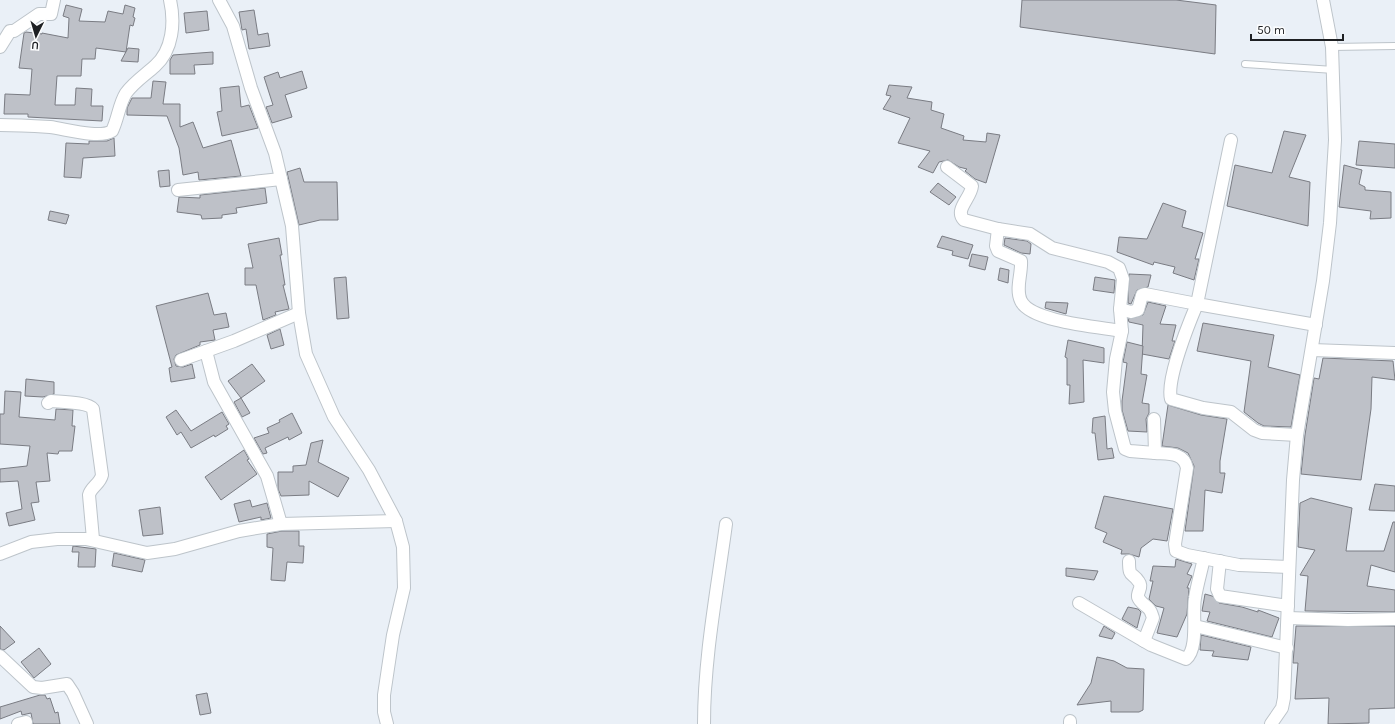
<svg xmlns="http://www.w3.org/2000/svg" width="1395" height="724" font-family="Karla,sans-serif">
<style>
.building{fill:#bec1c8;stroke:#7a7c83}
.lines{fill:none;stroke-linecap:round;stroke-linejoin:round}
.service-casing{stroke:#bdc4ca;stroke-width:8}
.minor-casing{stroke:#bdc4ca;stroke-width:14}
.service{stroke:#fff;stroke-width:6}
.minor{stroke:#fff;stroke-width:12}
</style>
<rect width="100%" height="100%" fill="#eaf0f7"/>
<g class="building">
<polygon points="1022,0 1176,0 1216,5 1215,54 1020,27"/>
<polygon points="66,5 82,9 79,21 105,22 108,11 123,14 125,5 135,8 133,17 135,18 133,26 130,25 126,52 96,48 95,59 82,59 81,76 57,76 55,105 75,105 76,88 92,89 91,106 103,106 102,121 28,117 28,114 4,114 5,94 30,95 32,69 19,68 24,33 26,32 42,34 42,33 68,38 69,18 63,16"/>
<polygon points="254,10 258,35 268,33 270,46 249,49 246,29 242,30 239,12"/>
<polygon points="207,11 209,30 186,33 184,13"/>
<polygon points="128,48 139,49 138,62 121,61"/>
<polygon points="213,52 213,64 194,65 195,74 170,74 170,60 173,55"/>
<polygon points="302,71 307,88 285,95 292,117 272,123 266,107 273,105 264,77 278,72 280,78"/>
<polygon points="153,81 166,82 163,104 180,104 180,127 193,122 203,148 231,140 241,176 199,180 198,172 183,175 179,148 167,116 127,115 127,108 132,98 151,98"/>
<polygon points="889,85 912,87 907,98 932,102 931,110 944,114 941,128 964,136 963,140 986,142 987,133 1000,135 986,183 975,179 965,171 967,169 959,167 948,160 939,162 933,173 918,167 930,151 898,143 910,118 883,109 891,96 886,95"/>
<polygon points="239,86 241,107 249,105 258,128 222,136 217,112 222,111 220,88"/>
<polygon points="1284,131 1306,135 1289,177 1310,182 1308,226 1227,206 1235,165 1272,173"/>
<polygon points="114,138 115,156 83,158 81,178 64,177 66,143 89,144 89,141 107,141"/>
<polygon points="1359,141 1395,144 1395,168 1356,165"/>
<polygon points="1344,165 1362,170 1359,184 1365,187 1365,190 1391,192 1391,218 1370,219 1371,211 1339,207"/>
<polygon points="300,168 304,182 337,182 338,220 320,220 299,225 287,172"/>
<polygon points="169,170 170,186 160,187 158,171"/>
<polygon points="938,183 956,197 949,205 930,192"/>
<polygon points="265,188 267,203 236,208 237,213 222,215 222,218 202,219 201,215 177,212 179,197 200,198 200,195"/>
<polygon points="1163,203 1186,211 1182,227 1203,233 1195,259 1199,259 1194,280 1173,273 1175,267 1154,262 1153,265 1117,252 1119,237 1147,239"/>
<polygon points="50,211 69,215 66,224 48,220"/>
<polygon points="942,236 973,245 968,259 952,255 953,251 937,247"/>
<polygon points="279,238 282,255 280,255 285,285 283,285 289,309 275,312 276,315 263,320 256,285 245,285 245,268 253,268 248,244"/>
<polygon points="1005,238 1027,241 1031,244 1030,254 1021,253 1004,245"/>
<polygon points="972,254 988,257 985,270 969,266"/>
<polygon points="1000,268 1009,270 1008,283 998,280"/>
<polygon points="1129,274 1151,275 1148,287 1137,290 1131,304 1128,303"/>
<polygon points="346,277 349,318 337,319 334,278"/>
<polygon points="1095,277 1115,280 1114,293 1093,290"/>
<polygon points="208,293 214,315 226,313 229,327 213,330 215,340 200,342 200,345 176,355 174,359 176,366 183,367 192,364 195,378 171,382 169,368 172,367 156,306"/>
<polygon points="1046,302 1068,303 1066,314 1045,308"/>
<polygon points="1148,302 1166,306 1160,324 1176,325 1172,341 1175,341 1169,359 1142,354 1143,325 1129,322 1128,319 1143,315"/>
<polygon points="1203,323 1274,335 1268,367 1300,375 1291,427 1264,426 1258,423 1244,412 1251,361 1197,351"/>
<polygon points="280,329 284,345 271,349 267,335"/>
<polygon points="1068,340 1104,348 1104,363 1083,360 1084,402 1069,404 1070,385 1067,385 1067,358 1065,357"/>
<polygon points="1127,342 1143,346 1141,374 1147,375 1142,403 1149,404 1149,413 1146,419 1147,432 1128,431 1122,410 1122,401 1127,363 1123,362"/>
<polygon points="1323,358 1393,361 1395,380 1372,377 1371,409 1361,480 1301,474 1305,435 1314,378 1319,379"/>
<polygon points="252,364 265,381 241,398 228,381"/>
<polygon points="26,379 54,382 54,394 43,397 25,396"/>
<polygon points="5,391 21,392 19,417 55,420 56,409 73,410 72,426 75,426 72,451 59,451 58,454 47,453 50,481 36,482 39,502 31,503 35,520 9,526 6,513 22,509 18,481 0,482 0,469 27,466 30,446 0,444 0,414 4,414"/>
<polygon points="241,398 250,413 242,417 234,402"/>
<polygon points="1168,405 1201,415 1227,419 1220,461 1220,473 1225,473 1222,493 1205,490 1203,531 1185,531 1194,466 1188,453 1178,448 1162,446"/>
<polygon points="176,410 191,431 222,412 229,424 226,426 228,429 215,437 214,435 191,448 181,432 177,435 166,417"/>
<polygon points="292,413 302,433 289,440 288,437 265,448 267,453 263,454 254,438 269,433 267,428 280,422 279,420"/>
<polygon points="1105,416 1107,449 1112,448 1114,458 1098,460 1095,433 1092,433 1093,418"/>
<polygon points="323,440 318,462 349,478 338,497 309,481 309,495 281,496 278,489 278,472 293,472 293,466 306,465 311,443"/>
<polygon points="244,450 249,459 247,460 257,474 221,500 205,477"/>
<polygon points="1375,484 1395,486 1395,511 1369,510"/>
<polygon points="1104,496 1173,509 1167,541 1153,539 1141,548 1139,557 1129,554 1121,554 1122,550 1103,542 1107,533 1095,528"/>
<polygon points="1311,498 1352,508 1346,551 1384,551 1393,522 1395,522 1395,572 1371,565 1367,586 1395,590 1395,612 1305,611 1308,576 1300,575 1315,550 1298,547 1300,503"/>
<polygon points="250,500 252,507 267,503 271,518 261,520 261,517 239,522 234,504"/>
<polygon points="160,507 163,534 143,536 139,510"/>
<polygon points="282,531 299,531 299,546 304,546 303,563 287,562 285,581 271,580 273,548 267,547 267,534"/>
<polygon points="73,546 96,549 95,567 78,567 79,552 72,552"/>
<polygon points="114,553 145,560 142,572 112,566"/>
<polygon points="1176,559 1192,564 1187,574 1192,576 1187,588 1189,588 1187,614 1177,637 1157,633 1164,608 1156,606 1149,599 1153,581 1150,581 1153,566 1175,567"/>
<polygon points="1066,568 1098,571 1094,580 1066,576"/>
<polygon points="1205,594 1212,596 1219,603 1242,607 1258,612 1258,610 1279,618 1272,637 1207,621 1210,612 1202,611"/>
<polygon points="1128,607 1138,609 1141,612 1137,628 1122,619"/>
<polygon points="0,626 15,642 4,650 0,649"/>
<polygon points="1104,626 1115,633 1112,639 1099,636"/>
<polygon points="1296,626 1395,626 1395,708 1369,709 1369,723 1328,724 1329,698 1295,699 1298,663 1293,663"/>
<polygon points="1201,635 1251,647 1248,660 1212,656 1214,651 1200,650"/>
<polygon points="39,648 51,664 34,678 21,662"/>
<polygon points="1097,657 1114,661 1127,668 1144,669 1143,710 1139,712 1111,712 1111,701 1077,705 1091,683"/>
<polygon points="207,693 211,713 200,715 196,695"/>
<polygon points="40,695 45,695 47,699 50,698 55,713 58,712 60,724 33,724 31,713 22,715 21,711 0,719 0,707"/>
</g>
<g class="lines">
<defs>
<g id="service">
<polyline points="1332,47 1395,46"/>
<polyline points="1245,64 1334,70"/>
</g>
<g id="minor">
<polyline points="219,0 233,26 251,88 275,153 292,226 299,313 306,354 334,417 369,470 396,521 403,547 404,588 393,635 384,695 384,712 387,724"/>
<polyline points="0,47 10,31 14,31 39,14 51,14 54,0"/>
<path d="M0,125C17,125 34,126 50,127C66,129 99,139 112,131C118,119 119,104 126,93C134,82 145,75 155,66C173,50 175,22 170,0"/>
<polyline points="1231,140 1197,304 1316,325"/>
<path d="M947,167L972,186C971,198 954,210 964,220L998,229L1030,234L1052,248L1108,262L1119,268L1123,279L1120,309L1122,331L1116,359L1113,392L1115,411L1125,449L1130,451L1155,453"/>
<polyline points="178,190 281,179"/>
<path d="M998,229L996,246L998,251L1021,261C1022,274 1015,289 1021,301C1031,322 1100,327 1122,331"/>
<path d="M1120,309L1131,312L1138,310L1142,295L1145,294L1197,304C1189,323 1166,380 1171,399L1203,408L1231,412L1254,430L1262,433L1297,435"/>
<polyline points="1312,350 1395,353"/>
<polyline points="206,351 214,382 267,476 281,524"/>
<polyline points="181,360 234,341 299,313"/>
<path d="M48,403L51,401C61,402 88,402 93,409L102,475C100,484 91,487 89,495L93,539"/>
<path d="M1154,419L1155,453C1168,454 1184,452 1187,468L1175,544L1176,551L1187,555L1239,565L1289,567"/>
<polyline points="0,554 31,542 57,539 86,539 147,553 175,549 239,531 281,524 396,521"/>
<path d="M1129,561C1129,579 1132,571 1139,582C1143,587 1137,592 1138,597C1140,603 1146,605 1149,609C1151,611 1152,615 1153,618L1144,641"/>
<polyline points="1220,561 1217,589 1220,596 1288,606"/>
<path d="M1079,603L1151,645L1186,659C1199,648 1192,614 1195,598C1197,585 1201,572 1204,558"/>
<polyline points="1288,618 1348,620 1395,619"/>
<polyline points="1195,626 1287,648"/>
<polyline points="0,656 33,687 42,688 67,684 73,693 87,724"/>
<polyline points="18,724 26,722"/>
<path d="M704,724C704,657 717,591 726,524"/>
<polyline points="1070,724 1070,721"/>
<polyline points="1271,724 1282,708 1284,698 1293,480 1297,435 1323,281 1330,223 1335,140 1332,47 1323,0"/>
</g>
</defs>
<use href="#service" class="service-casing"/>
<use href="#minor" class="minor-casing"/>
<use href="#service" class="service"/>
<use href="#minor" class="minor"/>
</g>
<g transform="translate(36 36) rotate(185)" stroke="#fcfdfe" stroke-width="3" paint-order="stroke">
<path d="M0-3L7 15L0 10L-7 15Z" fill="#1e2023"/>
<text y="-6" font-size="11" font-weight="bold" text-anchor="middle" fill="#1e2023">U</text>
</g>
<path d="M1251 34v6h92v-6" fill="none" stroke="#1e2023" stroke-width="2"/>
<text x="1257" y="34" font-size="12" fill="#1e2023" stroke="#fcfdfe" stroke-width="3" paint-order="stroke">50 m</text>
</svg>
